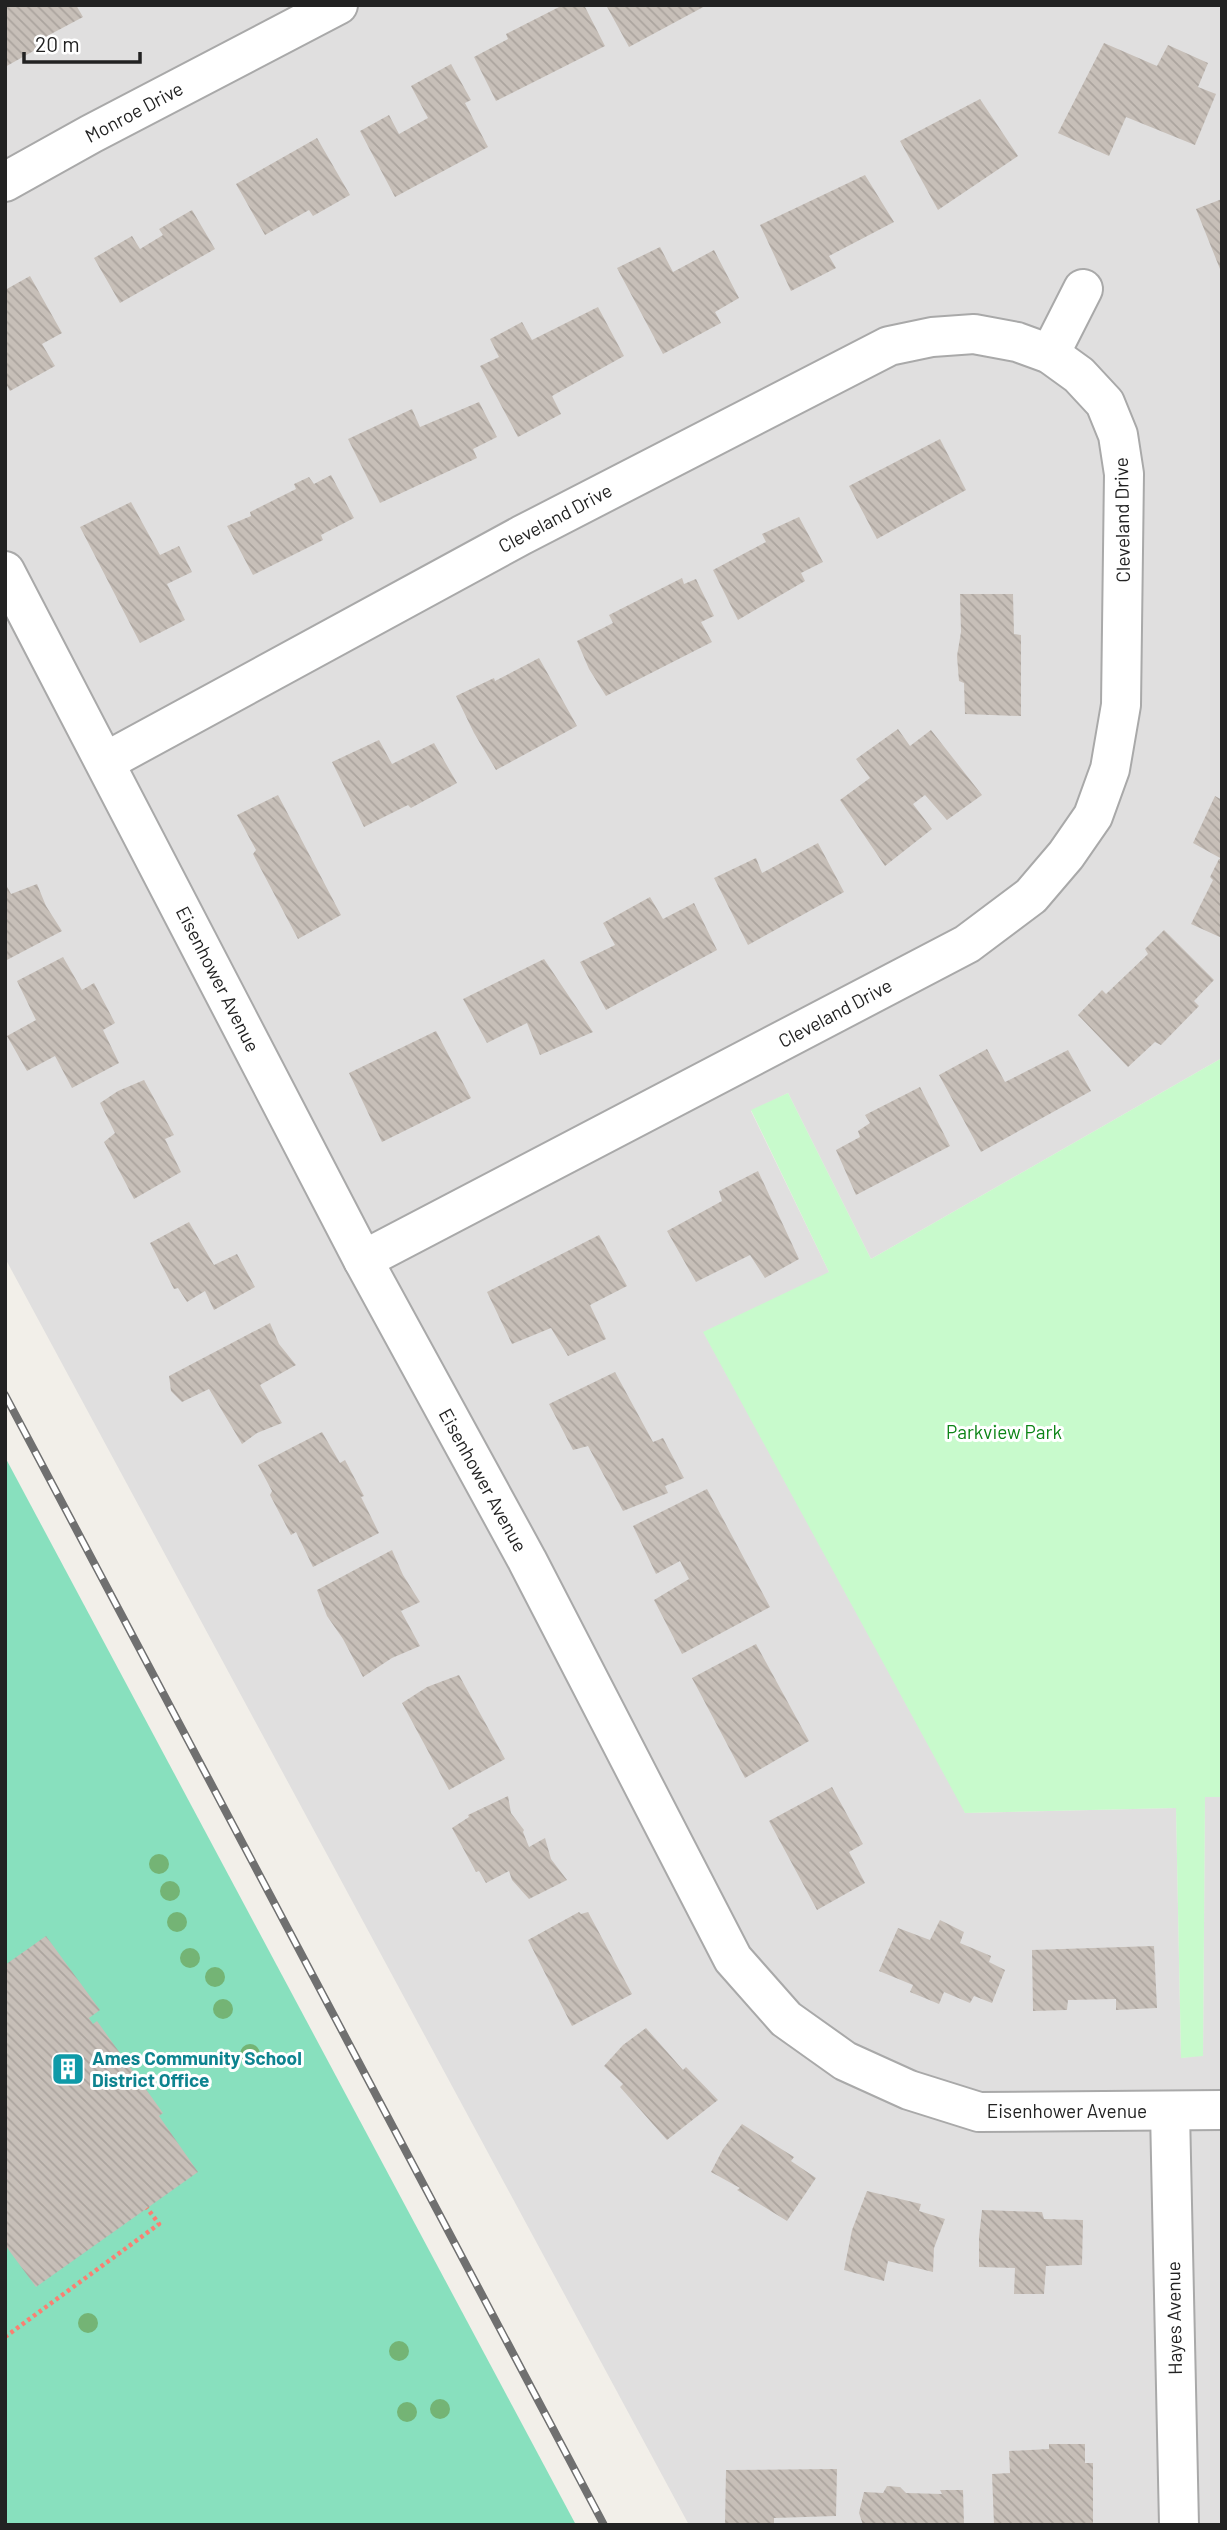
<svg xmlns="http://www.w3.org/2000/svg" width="1227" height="2530" font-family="Barlow,sans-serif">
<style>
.residential{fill:#e0dfdf}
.park{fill:#c8facc}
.pitch{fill:#88e0be}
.building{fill:url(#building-back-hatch)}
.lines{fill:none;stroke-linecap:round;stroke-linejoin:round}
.minor-casing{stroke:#a9a9a9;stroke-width:42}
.path{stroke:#fa8072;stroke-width:4.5;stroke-dasharray:3.5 3.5;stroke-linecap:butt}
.minor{stroke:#fff;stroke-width:38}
.rail-casing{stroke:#707070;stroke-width:8}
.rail{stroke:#fff;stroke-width:5;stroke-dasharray:16;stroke-linecap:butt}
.tree{fill:#74b475}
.labels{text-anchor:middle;stroke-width:6;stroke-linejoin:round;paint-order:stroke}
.street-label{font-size:19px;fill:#222;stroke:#fff}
.park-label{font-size:19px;fill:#0c8416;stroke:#fff}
.culture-label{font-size:19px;font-weight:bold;fill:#0d838f;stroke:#fff;text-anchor:start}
</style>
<defs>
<pattern id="building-back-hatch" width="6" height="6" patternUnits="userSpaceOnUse" patternTransform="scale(1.75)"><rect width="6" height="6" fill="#c7bfb8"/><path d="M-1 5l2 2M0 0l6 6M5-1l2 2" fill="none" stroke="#aba49e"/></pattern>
</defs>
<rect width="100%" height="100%" fill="#f2efe9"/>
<polygon class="residential" points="5,5 1222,5 1222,1058 871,1259 788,1093 751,1111 829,1272 965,1813 1176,1808 1181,2058 1203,2055 1205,1797 1222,1797 1222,2525 689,2525 5,1258"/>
<polygon class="park" points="1222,1058 1222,1797 1205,1797 1203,2056 1181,2058 1176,1808 965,1813 703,1332 829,1272 751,1110 788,1093 871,1259"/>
<polygon class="pitch" points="5,1457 576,2525 5,2525"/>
<g class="building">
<polygon points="5,5 76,5 83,17 34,43 37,49 5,67"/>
<polygon points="563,5 584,5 605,46 496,101 474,57 508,39 506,34"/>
<polygon points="606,5 707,5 629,47"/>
<polygon points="1104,43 1157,66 1168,45 1208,63 1198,87 1216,94 1195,145 1126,117 1109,156 1058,133"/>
<polygon points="451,64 471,100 465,103 488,147 395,197 360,131 389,115 399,134 428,118 411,86"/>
<polygon points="980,99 1018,156 938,210 900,141"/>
<polygon points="317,138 350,195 313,216 309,210 265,235 236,184"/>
<polygon points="865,175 894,222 829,256 836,268 791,291 760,225"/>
<polygon points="1222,199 1222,274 1196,209"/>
<polygon points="192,210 215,249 120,303 94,258 132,236 140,249 163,235 159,229"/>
<polygon points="660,247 673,272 714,250 739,298 715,312 721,323 663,354 617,268"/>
<polygon points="30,276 62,333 42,344 55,366 10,391 5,382 5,290"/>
<polygon points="598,307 624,356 552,396 561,414 518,437 480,366 499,357 490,339 522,322 532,340"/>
<polygon points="479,402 497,437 473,449 477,458 380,503 348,439 412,409 420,427"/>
<polygon points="940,439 966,490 877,539 849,486"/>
<polygon points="331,475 354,518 321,535 323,540 253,575 227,526 251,516 250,512 296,489 294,484 309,477 314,484"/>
<polygon points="131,502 160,555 179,546 192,572 167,584 185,620 140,643 80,527"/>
<polygon points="799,517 823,562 801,573 805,581 738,620 713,570 766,542 762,534"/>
<polygon points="682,578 684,584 696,579 714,616 701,622 712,642 606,696 589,669 577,641 613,623 609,615"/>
<polygon points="960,594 1013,594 1014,634 1021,635 1021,716 965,714 964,683 959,681 957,656 961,632"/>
<polygon points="539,658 577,726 496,770 474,733 456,696 494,678 495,681"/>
<polygon points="898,729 910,746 931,730 982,795 947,820 925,795 913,804 932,829 885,866 840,800 870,778 856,759"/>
<polygon points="379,740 392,764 434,743 457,783 411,808 408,805 364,827 332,762"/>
<polygon points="278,795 341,915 298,939 253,854 256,850 237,815"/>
<polygon points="1215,796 1222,800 1222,859 1193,843"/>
<polygon points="818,843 844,892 748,945 714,878 756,858 762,873"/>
<polygon points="1219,859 1222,859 1222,938 1191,924 1213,880 1210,877"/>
<polygon points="5,883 11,894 37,884 46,906 62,931 5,961"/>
<polygon points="650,897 663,919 694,903 717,950 606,1010 580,962 615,945 603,923"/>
<polygon points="1164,930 1214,980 1194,1001 1199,1006 1161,1045 1155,1042 1128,1067 1078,1015 1102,990 1106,994 1148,954 1145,949"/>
<polygon points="63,957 82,990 94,983 115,1023 103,1030 119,1063 72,1088 55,1056 27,1071 7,1036 36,1020 17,981"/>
<polygon points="544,959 593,1032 540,1055 527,1023 487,1043 463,999"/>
<polygon points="436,1031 471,1098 382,1142 349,1073"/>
<polygon points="987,1049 1005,1082 1068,1050 1091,1091 981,1152 939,1075"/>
<polygon points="144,1080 174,1135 165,1139 181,1172 134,1199 104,1142 115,1133 100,1103 118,1091"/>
<polygon points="920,1087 950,1146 856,1195 836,1150 860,1137 858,1131 870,1123 865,1115"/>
<polygon points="758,1171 799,1259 765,1278 750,1255 696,1282 667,1231 722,1201 719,1191"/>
<polygon points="189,1222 214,1265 237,1254 255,1287 214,1310 205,1291 187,1302 178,1288 174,1289 150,1243"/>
<polygon points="599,1235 627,1286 590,1305 606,1339 568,1356 551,1328 512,1344 487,1292"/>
<polygon points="270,1323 279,1344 296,1365 260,1385 282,1423 257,1433 242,1444 209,1389 182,1402 171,1391 169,1376"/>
<polygon points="615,1372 653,1442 663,1438 684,1478 665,1486 668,1493 623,1511 588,1446 573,1450 549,1404"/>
<polygon points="322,1432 340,1463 345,1460 364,1496 361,1497 379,1533 313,1567 296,1532 291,1535 270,1495 272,1491 258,1465"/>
<polygon points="707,1489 770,1607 682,1654 654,1600 689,1579 680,1561 656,1574 633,1526"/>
<polygon points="392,1550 403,1575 420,1602 401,1611 420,1646 392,1658 363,1677 343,1639 327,1616 317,1590"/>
<polygon points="756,1644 809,1741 745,1778 692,1678"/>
<polygon points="459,1675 505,1759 449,1790 402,1703 427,1687"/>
<polygon points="832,1787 863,1844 849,1852 865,1883 817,1910 769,1821"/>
<polygon points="508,1796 511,1813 524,1830 523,1832 529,1847 545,1838 551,1859 567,1880 529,1899 512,1880 509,1871 486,1883 479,1871 476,1872 452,1828 469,1817 468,1815"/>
<polygon points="579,1912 581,1914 588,1912 632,1994 572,2026 528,1940"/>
<polygon points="940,1920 964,1932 960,1943 991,1956 989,1962 1005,1970 992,2003 974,1996 970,2003 944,1992 939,2004 910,1992 913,1985 879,1971 898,1928 930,1940"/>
<polygon points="46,1936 100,2010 89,2018 93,2024 97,2021 163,2113 159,2116 198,2172 36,2287 5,2245 5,1965"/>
<polygon points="1154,1946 1157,2008 1116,2010 1116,1999 1068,2000 1067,2010 1033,2011 1032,1950"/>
<polygon points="646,2028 683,2070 686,2067 718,2100 667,2140 620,2087 623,2084 604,2066 623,2045"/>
<polygon points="742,2124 794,2157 791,2161 816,2178 787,2221 737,2190 740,2188 711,2172 723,2149"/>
<polygon points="867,2191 921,2204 919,2211 945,2219 934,2248 933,2272 888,2261 884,2281 844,2270 852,2230"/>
<polygon points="982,2210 1042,2212 1044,2219 1083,2220 1082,2265 1046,2266 1044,2294 1014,2294 1015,2268 979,2267 979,2237"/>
<polygon points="1049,2444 1085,2444 1085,2463 1093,2463 1093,2525 994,2525 992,2474 1010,2473 1009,2451 1049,2449"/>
<polygon points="837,2469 836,2516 774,2518 774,2525 725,2525 726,2470"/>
<polygon points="887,2486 900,2487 906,2493 942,2494 940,2490 963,2490 964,2525 863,2525 859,2513 864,2492 883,2493"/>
</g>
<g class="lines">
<defs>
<g id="minor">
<polyline points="5,182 91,134 338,5"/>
<polyline points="1050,354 1083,289"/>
<polyline points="5,571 363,1260 527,1560 733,1959 786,2019 845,2061 909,2090 979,2112 1222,2110"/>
<polyline points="105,762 522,535 889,346 932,337 974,334 1017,342 1050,354 1079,375 1105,403 1118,435 1124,474 1121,705 1110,769 1093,816 1066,855 1031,896 967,944 363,1260"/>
<polyline points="1170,2112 1179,2525"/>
</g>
</defs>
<use href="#minor" class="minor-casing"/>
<polyline class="path" points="5,2337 159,2224 147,2208"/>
<use href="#minor" class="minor"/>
<defs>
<polyline id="rail" points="5,1395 604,2525"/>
</defs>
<use href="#rail" class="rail-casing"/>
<use href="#rail" class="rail"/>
</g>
<g class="tree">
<circle cx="159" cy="1864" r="10"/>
<circle cx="170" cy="1891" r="10"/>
<circle cx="177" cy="1922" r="10"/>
<circle cx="190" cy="1958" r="10"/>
<circle cx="215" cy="1977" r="10"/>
<circle cx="223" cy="2009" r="10"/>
<circle cx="250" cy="2054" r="10"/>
<circle cx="88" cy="2323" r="10"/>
<circle cx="399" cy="2351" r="10"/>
<circle cx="440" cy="2409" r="10"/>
<circle cx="407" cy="2412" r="10"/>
</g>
<defs>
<symbol id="building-square" viewBox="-11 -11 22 22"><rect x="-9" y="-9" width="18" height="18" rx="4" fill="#0f9aa8" stroke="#fff"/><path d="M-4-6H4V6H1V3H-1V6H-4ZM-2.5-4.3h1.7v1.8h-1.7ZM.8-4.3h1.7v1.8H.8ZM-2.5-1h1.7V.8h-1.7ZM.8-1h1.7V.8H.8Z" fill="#fff"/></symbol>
</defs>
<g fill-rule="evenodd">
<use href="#building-square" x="49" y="2050" width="38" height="38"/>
</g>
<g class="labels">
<g class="street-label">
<text transform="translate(134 112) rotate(-28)" y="7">Monroe Drive</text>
<text transform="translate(555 518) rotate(-28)" y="7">Cleveland Drive</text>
<text transform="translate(1122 520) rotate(-91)" y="7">Cleveland Drive</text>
<text transform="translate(218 979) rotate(63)" y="7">Eisenhower Avenue</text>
<text transform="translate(835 1013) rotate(-28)" y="7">Cleveland Drive</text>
<text transform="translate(483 1480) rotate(61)" y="7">Eisenhower Avenue</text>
<text x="1067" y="2118">Eisenhower Avenue</text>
<text transform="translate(1174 2318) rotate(-91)" y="7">Hayes Avenue</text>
</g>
<g class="park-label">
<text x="1004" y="1439">Parkview Park</text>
</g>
<g class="culture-label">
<text x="92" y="2065">Ames Community School<tspan x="92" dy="22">District Office</tspan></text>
</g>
</g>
<rect width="1227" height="2530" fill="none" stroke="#222222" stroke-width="14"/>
<path d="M24 52v10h116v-10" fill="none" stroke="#222222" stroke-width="3.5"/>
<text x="35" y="52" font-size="21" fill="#222222" stroke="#ffffff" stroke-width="5" paint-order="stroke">20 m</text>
</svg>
